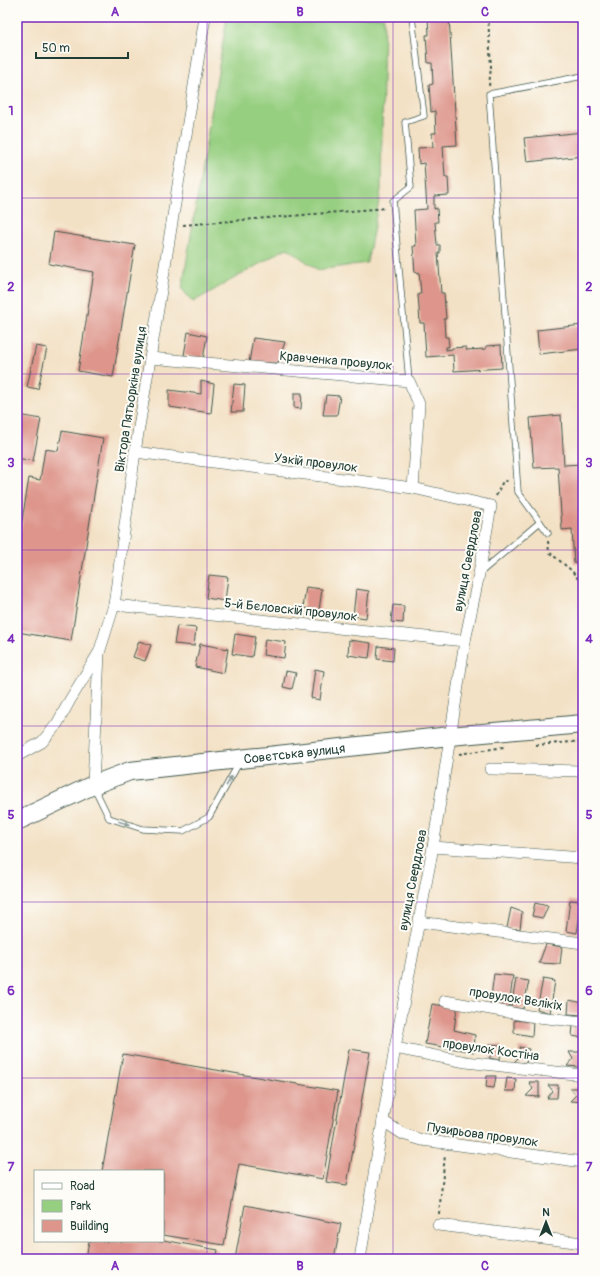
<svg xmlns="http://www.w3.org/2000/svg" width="600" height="1276" font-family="Pangolin,sans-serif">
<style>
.green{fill:#97cf81;stroke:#5b865a}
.building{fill:#de968c}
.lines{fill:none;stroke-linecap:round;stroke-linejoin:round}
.lane-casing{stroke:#3f564a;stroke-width:7}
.street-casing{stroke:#3f564a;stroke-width:12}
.primary-casing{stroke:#3f564a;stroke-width:20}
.path{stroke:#3f564a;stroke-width:2;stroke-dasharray:3 3;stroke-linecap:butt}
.lane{stroke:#fff;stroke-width:5.5}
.street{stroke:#fff;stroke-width:11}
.primary{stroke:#fff;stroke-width:18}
.oneway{fill:#8f9e9a}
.grid{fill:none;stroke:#7b2cbf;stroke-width:1;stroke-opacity:0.55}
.labels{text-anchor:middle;stroke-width:4;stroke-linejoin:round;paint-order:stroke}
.street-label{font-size:13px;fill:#1f3d34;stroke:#fdfcf7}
.neatline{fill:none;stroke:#7b2cbf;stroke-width:1.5}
.grid-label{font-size:13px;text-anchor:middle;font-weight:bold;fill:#7b2cbf}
</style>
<rect width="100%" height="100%" fill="#fdfcf7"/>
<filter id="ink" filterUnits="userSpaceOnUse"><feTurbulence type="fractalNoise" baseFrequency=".025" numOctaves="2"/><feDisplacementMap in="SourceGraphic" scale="8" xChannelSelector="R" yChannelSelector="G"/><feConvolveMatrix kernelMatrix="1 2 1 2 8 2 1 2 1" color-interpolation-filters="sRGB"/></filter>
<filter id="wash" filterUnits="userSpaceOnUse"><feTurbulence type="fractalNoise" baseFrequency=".012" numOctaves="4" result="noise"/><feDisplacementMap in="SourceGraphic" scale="16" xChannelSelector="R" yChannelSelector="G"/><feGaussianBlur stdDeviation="0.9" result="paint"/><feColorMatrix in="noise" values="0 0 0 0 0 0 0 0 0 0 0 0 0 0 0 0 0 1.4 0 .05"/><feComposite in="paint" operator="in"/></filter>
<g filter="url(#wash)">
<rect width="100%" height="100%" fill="#f3e1c5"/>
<polygon class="green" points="227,17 384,17 381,190 367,263 318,270 287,248 193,302 182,289"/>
<g id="blocks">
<g class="building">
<polygon points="17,17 22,17 18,43 17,43"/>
<polygon points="428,17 449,17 457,145 443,146 445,177 448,177 449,195 434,196 434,209 437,208 438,222 435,222 437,245 440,245 440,253 438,253 441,293 444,293 446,319 444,319 445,337 448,337 449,347 446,347 446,350 452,349 452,348 466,347 466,350 486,349 486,346 501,345 502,368 454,371 453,355 426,357 424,323 420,323 418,294 421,294 419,272 415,273 413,246 416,246 414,210 427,209 424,163 419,164 418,148 433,147 432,133 436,133 435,111 431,112 429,85 433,84 432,63 428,63 426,35 429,35"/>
<polygon points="583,132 583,156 527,162 524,138"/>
<polygon points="54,232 135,245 113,377 78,371 94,272 49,264"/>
<polygon points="583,325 583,349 539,354 537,330"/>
<polygon points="188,332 207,336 203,359 184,355"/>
<polygon points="253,338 285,342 278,363 249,363"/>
<polygon points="36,346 47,348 38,389 27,387"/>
<polygon points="201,381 214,384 211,413 169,407 169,390 201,394"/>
<polygon points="234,384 245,385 243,412 231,412"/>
<polygon points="294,393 302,393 301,409 294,408"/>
<polygon points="326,395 340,396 337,415 323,415"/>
<polygon points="19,415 41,419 33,461 17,458 17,423"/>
<polygon points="561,415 564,465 583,464 583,563 574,563 572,529 562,530 558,467 534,468 530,418"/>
<polygon points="62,431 103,438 71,641 17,632 17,551 29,478 40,480 45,449 58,451"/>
<polygon points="209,575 228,577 225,601 206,598"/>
<polygon points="306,587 322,589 319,610 303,608"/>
<polygon points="356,589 369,591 366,618 353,616"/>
<polygon points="393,605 404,606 403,623 391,622"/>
<polygon points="177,626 196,628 194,646 174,644"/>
<polygon points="235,634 255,637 252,657 232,654"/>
<polygon points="265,639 286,642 284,658 263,655"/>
<polygon points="349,640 371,643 369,658 348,655"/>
<polygon points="139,641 151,645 145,661 133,657"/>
<polygon points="200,644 228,649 224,673 195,667"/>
<polygon points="378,646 394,648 393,661 377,659"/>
<polygon points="315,669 324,671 320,700 311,698"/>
<polygon points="286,671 296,673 292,689 283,687"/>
<polygon points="570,900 582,901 577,933 566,931"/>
<polygon points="535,903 548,906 543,918 532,916"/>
<polygon points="511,908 522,912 520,929 507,928"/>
<polygon points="546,944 562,947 560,964 539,963"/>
<polygon points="494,974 513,976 509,1007 490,1004"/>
<polygon points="516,979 529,981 523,1009 511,1007"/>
<polygon points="543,979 555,981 550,1013 537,1009"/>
<polygon points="569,1000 583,1003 583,1015 568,1014"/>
<polygon points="432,1004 457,1008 454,1030 475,1035 474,1052 425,1044"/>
<polygon points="514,1020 533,1022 532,1036 514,1033"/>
<polygon points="573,1026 583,1027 583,1038 572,1036"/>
<polygon points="489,1044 501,1045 500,1060 489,1058 493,1053"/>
<polygon points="519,1047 529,1049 526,1063 514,1062 521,1055"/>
<polygon points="349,1049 370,1052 347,1185 326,1182"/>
<polygon points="569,1052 583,1052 579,1067 567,1066 573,1059"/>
<polygon points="123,1054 338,1091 323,1179 239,1164 224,1245 163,1235 163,1171 102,1171"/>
<polygon points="487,1076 496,1076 494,1088 486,1087"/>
<polygon points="507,1078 516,1079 515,1091 505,1091"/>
<polygon points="529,1082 539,1082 539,1097 526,1096 533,1089"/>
<polygon points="548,1085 558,1085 557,1098 547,1098 553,1091"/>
<polygon points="570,1088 583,1088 583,1102 570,1101 576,1095"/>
<polygon points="245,1205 341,1224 334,1259 235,1259"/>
<polygon points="163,1240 218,1250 216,1259 86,1259 89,1241 163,1241"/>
</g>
</g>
</g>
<g filter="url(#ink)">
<use href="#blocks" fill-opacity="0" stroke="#3f564a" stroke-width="1"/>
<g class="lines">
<defs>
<g id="lane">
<polyline points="409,381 393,201 411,187 405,122 424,116 412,17"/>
<polyline points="548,533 518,492 489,94 583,76"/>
<polyline points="481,572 540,522"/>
<polyline points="94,787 109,818 143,829 183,831 209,817 239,763"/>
</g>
<g id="street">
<polyline points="150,358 409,381 419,404 413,488"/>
<polyline points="135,452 413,488 491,506 479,574 465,641 433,847 395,1048 360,1259"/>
<polyline points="114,605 465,641"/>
<polyline points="17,756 42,742 57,724 70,700 98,654"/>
<polyline points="490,769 583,771"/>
<polyline points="93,785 99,653 114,605 135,452 205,17"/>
<polyline points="433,847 583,858"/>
<polyline points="419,922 583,943"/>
<polyline points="445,1001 529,1016 583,1022"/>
<polyline points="395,1048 466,1062 583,1075"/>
<polyline points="383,1121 403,1134 422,1140 583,1162"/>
<polyline points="438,1225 583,1243"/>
</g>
<g id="primary">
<path id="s1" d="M17,821L93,785L130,771L450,736L583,724"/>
</g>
</defs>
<use href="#lane" class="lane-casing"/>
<use href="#street" class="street-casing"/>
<use href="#primary" class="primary-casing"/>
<g class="path">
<polyline points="488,17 491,67 489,86"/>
<polyline points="183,225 386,208"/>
<polyline points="496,496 503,481 508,481"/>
<polyline points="548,541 549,552 571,570 583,585"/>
<polyline points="536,745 583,741"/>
<polyline points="459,754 504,747"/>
<polyline points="439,1214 445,1155"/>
</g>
<use href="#lane" class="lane"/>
<use href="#street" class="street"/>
<use href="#primary" class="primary"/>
</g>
<defs><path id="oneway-solid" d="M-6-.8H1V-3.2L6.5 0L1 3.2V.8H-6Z"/></defs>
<g class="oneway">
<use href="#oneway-solid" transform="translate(229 781) rotate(-61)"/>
<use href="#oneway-solid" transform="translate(124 823) rotate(18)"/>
</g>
</g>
<path class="grid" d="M207,17V1259M393,17V1259M17,198H583M17,374H583M17,550H583M17,726H583M17,902H583M17,1078H583"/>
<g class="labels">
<g class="street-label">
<text transform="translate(336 360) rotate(5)" y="5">Кравченка провулок</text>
<text transform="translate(130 399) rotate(-81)" y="5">Віктора Пятьоркіна вулиця</text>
<text transform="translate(316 462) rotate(7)" y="5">Узкій провулок</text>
<text transform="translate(467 561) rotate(-79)" y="5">вулиця Свердлова</text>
<text transform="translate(291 609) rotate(6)" y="5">5-й Бєловскій провулок</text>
<text dy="5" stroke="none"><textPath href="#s1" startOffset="289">Совєтська вулиця</textPath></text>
<text transform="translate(412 880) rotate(-79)" y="5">вулиця Свердлова</text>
<text transform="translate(516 998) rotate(9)" y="5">провулок Вєлікіх</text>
<text transform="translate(491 1049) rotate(8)" y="5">провулок Костіна</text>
<text transform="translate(483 1134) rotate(8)" y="5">Пузирьова провулок</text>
</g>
</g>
<rect width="600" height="1276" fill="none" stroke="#fdfcf7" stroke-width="44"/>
<rect x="34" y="1170" width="130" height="72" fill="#fdfcf7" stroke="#a4b0a9"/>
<rect x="42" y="1183" width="20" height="6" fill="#ffffff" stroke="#a4b0a9"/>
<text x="70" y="1190" font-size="12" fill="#1f3d34">Road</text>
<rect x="42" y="1200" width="20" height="12" fill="#97cf81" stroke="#a4b0a9"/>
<text x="70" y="1210" font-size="12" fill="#1f3d34">Park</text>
<rect x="42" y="1220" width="20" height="12" fill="#de968c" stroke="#a4b0a9"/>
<text x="70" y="1230" font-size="12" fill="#1f3d34">Building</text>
<g transform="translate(546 1222)" stroke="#fdfcf7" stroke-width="3" paint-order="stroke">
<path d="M0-3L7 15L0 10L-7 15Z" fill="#1f3d34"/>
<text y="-6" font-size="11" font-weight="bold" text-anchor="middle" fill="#1f3d34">N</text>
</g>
<path d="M36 52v6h92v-6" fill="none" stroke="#1f3d34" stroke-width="2"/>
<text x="42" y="52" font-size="12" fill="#1f3d34" stroke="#fdfcf7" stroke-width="3" paint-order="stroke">50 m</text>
<rect x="22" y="22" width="556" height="1232" class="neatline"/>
<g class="grid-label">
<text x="115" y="16">A</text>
<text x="300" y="16">B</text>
<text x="485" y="16">C</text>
<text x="11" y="115">1</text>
<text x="589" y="115">1</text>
<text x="11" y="291">2</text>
<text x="589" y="291">2</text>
<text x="11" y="467">3</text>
<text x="589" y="467">3</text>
<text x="11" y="643">4</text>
<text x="589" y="643">4</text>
<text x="11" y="819">5</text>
<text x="589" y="819">5</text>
<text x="11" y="995">6</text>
<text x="589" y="995">6</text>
<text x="11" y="1171">7</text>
<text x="589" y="1171">7</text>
<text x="115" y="1270">A</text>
<text x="300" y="1270">B</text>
<text x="485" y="1270">C</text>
</g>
</svg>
